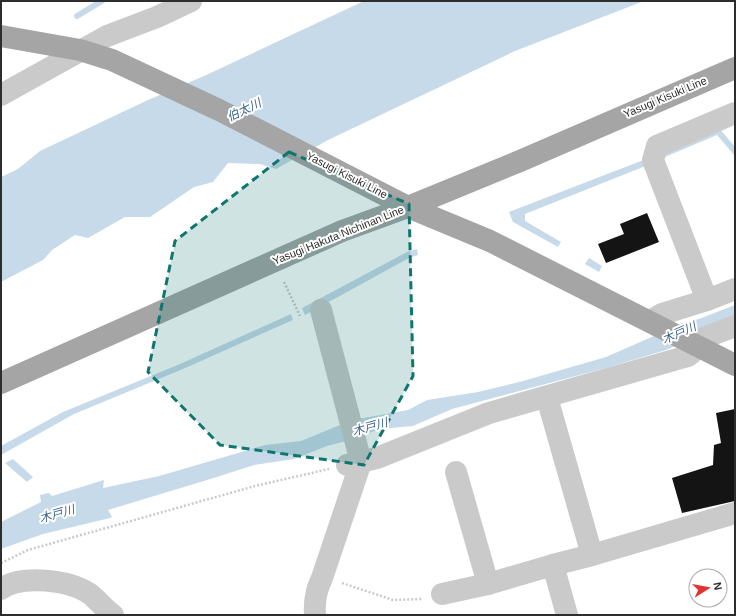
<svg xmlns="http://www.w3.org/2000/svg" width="736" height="616" font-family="Helvetica,'Noto Sans JP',sans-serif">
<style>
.water{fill:#c7daea}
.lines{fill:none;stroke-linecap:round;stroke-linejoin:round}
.stream{stroke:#c7daea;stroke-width:6}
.building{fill:#141414}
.path{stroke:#cacaca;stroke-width:2.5;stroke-dasharray:2 2;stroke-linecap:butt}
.minor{stroke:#cacaca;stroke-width:22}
.major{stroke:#a5a5a5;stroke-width:22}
.marked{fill:#0f766e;fill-opacity:0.2;stroke:#0f766e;stroke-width:3;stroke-dasharray:8 5;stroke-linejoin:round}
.labels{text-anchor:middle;stroke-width:4;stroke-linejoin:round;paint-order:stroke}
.street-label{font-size:11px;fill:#2d2d2d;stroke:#fff}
.water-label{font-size:12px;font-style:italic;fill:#3c678e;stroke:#fff}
</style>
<rect width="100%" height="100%" fill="#fff"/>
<g class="water">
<polygon points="364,1 644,1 515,51 328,140 276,169 260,164 228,163 213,182 194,187 150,217 125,217 88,238 75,235 52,250 43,260 1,282 1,177 18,169 40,151 148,100 204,76"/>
<polygon points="719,128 735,147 735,156 717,135 660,159 661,152"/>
<polygon points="646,159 648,165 525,214 525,221 561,242 558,247 513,222 509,212"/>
<polygon points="417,249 418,255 409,258 305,315 302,308 407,252"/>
<polygon points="589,258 602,266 599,272 585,264"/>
<polygon points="735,305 735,318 692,336 672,326 699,319"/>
<polygon points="291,314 293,320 183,369 74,414 1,455 1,446 63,412 180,364"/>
<polygon points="663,332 683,343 666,350 606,368 452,409 413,426 380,429 357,437 352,420 408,410 427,400 478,392 523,381 606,357"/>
<polygon points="340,425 350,425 354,439 327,446 294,459 254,465 217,477 108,510 112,517 110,518 43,534 1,549 1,522 41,502 40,495 49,493 52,496 104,480 103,488 159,476 265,445 301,441"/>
<polygon points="13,459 33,477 27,482 5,463"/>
</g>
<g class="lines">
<polyline class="stream" points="77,16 102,1"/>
</g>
<g class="building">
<polygon points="647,213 659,242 606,263 598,244 624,234 620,224"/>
<polygon points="735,409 735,501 682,513 672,478 713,465 714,445 721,443 716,413"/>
</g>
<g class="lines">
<g class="path">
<polyline points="284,282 300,316"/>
<polyline points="1,563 28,550 255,486 329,469"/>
<polyline points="342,583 393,600 422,599"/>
</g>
<g class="minor">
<polyline points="1,95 107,36 157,17 191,1"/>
<polyline points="707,300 735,289"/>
<polyline points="650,321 662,314 707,300 653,160 657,146 735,113"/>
<polyline points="690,343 735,326"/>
<polyline points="550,408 592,555 553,565"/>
<polyline points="347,465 377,458 489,413 688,356 699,347"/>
<polyline points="456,472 488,584"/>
<polyline points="592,555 735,513"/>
<path d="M1,589C21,574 70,580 90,594C98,600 104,609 113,615"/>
<polyline points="442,594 488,584 553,565 567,615"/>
<path d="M315,615C314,602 316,590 322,578L361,462L321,310"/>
</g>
<g class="major">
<polyline points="1,36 80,50 112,60 219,110 408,207 490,241 735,365"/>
<polyline points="1,383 342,231 408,207 520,161 735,68"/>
</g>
</g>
<path class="marked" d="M289,152L409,204L413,376L364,465L220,445L148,372L175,241Z"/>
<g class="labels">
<g class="street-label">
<text transform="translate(665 97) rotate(-23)" y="4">Yasugi Kisuki Line</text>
<text transform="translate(347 175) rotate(27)" y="4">Yasugi Kisuki Line</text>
<text transform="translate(338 235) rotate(-22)" y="4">Yasugi Hakuta Nichinan Line</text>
</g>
<g class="water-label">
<text transform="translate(244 110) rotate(-26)" y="4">伯太川</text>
<text transform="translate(679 333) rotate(-24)" y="4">木戸川</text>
<text transform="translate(370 427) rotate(-16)" y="4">木戸川</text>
<text transform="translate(57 514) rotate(-16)" y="4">木戸川</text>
</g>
</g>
<rect width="736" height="616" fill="none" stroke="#2d2d2d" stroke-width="4"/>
<g transform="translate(708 588) rotate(79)"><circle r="19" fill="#ffffff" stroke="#ababab"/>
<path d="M0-3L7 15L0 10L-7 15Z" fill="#e33230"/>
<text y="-6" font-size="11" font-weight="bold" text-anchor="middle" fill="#2d2d2d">N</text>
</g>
</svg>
